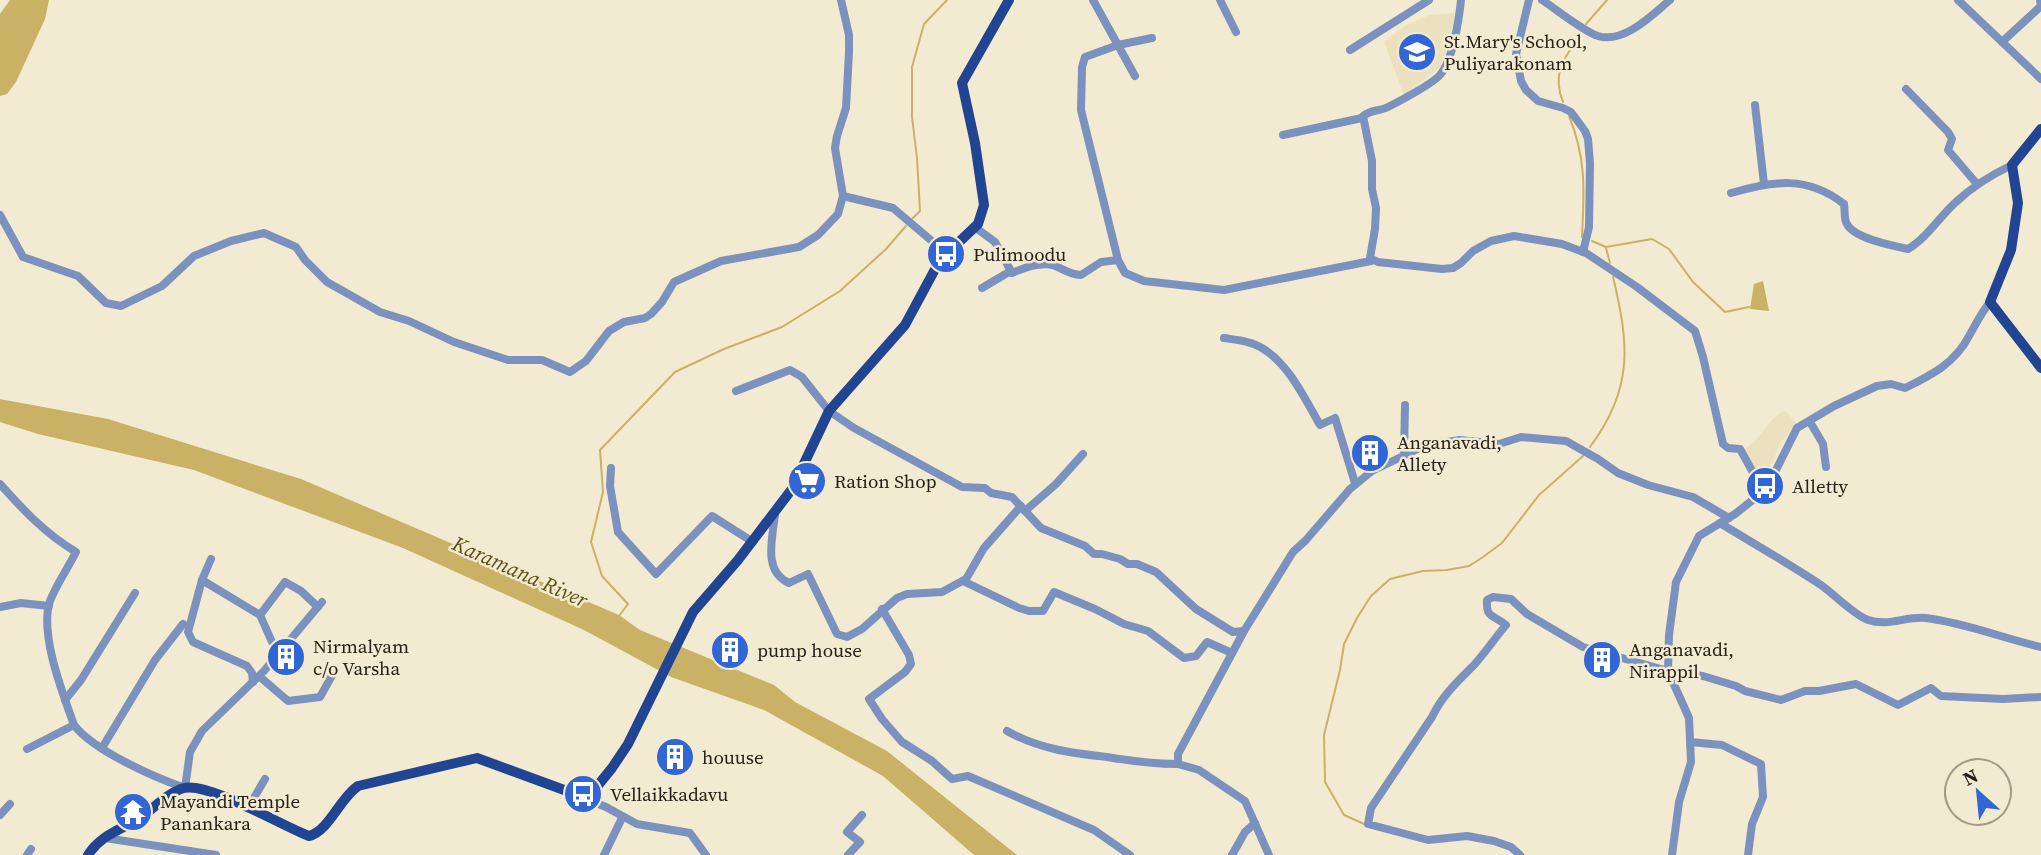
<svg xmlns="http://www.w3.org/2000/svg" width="2041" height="855" font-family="'Source Serif 4',serif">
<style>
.built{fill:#ebe1bf}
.water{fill:#c9b166}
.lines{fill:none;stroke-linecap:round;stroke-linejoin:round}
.stream{stroke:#c9b166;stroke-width:2}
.minor{stroke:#7b92bf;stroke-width:8}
.major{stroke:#214593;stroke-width:10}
.labels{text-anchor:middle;stroke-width:5;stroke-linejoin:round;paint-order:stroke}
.poi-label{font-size:19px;fill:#252118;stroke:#f3ebd1;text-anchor:start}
.water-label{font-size:21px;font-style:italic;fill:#5f4f14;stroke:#f3ebd1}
</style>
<rect width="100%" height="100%" fill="#f3ebd1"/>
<g class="built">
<polygon points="1454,13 1454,21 1445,56 1440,67 1404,95 1384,42 1405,26 1429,15"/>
<polygon points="1786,411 1797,424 1782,441 1766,475 1760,480 1745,449 1755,441 1772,420 1781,412"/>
</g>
<g class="water">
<polygon points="10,0 49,0 45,19 16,82 7,94 0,96 0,14"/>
<polygon points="1763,281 1769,311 1750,309 1754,284"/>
<polygon points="0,399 108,419 301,479 619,615 640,630 774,685 795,702 887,751 1017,855 974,855 883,776 764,710 671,677 584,630 403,548 194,470 38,434 0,422"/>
</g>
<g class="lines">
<g class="stream">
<polyline points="1586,24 1607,0"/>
<path d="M1563,102C1552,75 1563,59 1579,37"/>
<path d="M1569,116C1587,160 1584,192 1582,237"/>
<polyline points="912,219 920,211 917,158 912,117 912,67 924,24 947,0"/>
<polyline points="1592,241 1606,247 1652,239 1669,249 1693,282 1725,312 1749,307"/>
<polyline points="1606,248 1610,263"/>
<path d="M1590,447C1634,388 1629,344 1613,277"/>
<polyline points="619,616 628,604 602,576 591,542 603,492 600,450 675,372 724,349 782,327 840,291 886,249 906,226"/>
<polyline points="1364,824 1344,815 1325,782 1324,735 1340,670 1344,644 1357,618 1371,596 1390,579 1423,571 1447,570 1469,566 1483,557 1502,543 1539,495 1583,456"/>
</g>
<g class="minor">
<polyline points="1093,0 1135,76"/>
<polyline points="1220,0 1236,32"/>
<path d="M1461,0C1459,19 1453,60 1440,75C1432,84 1400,101 1388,107C1380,111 1370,110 1363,116L1372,161V189L1376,208L1375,229L1370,258L1378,262L1442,269L1453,268L1461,263L1473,251L1491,241L1514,236L1562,244L1586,253L1637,287L1695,331L1703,357L1723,444L1728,448L1740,449L1756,478L1765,486"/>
<polyline points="1529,0 1516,54 1521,81 1526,90 1538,101 1563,108 1571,112 1585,131 1588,139 1590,163 1589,227 1583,252"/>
<path d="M1542,0C1556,9 1583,31 1598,36C1624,44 1652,15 1670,0"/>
<polyline points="1958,0 2041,79"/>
<polyline points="2002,42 2041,6 2040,0"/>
<polyline points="1350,50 1429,0"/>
<polyline points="1906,89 1948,132 1952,139 1948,150 1977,184"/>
<polyline points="1755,105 1764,184"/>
<polyline points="1283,135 1362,118"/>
<path d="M1731,193C1773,181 1807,175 1844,204C1845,210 1844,217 1846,222C1851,238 1893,246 1908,249C1927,238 1940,216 1956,202C1973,186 1991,175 2012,165"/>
<polyline points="843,196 893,208 946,253"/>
<polyline points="0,215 23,257 78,276 106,303 121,306 162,286 194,256 231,241 264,233 296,247 305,260 327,282 380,312 409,321 454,342 508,360 542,360 570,372 586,361 609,331 624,322 645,318 651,314 662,302 674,282 721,261 799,247 818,235 838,214 843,196 835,148 837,136 846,108 849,52 849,35 841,0"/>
<path d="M976,228L995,242L1012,273C1023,268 1040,262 1053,265C1064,269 1068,274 1081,275L1101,262L1118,260L1125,273L1144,281L1224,290L1371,261"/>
<polyline points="1118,260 1081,110 1082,67 1085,57 1118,45 1152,38"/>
<polyline points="982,288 1009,272"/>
<path d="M1224,338C1237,340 1251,341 1262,348C1289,364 1305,399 1320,425L1335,418L1355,483"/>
<polyline points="736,391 790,370 802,377 829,411 854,428 962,487 985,488 991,493 1012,497 1041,528 1085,546 1094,554 1102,554 1120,559 1128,564 1137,564 1156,572 1196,609 1233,632 1244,631 1293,552 1306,540 1350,489 1372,471 1426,445 1460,440 1499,444 1521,437 1566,441 1598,459 1618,473 1648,485 1693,497 1729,518"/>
<polyline points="1810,422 1823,444 1826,467"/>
<polyline points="1404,455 1405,405"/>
<polyline points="611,468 610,486 618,532 656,574 712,516 753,542"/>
<path d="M0,484C24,511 46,534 76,552C68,568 56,585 50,601C39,634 63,694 74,725C94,751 154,777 185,788L190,752L202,731L264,671L322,602"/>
<polyline points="1025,511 1056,484 1083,454"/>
<path d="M775,514C773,537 762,571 789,583L808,574L837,634L847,637L862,629L897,598L907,594L942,592L966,579L984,548L1021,506"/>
<path d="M1720,523C1754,544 1788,563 1821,585C1835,595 1854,615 1868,620C1889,627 1905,616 1926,618C1966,623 2002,638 2041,647"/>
<polyline points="211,559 202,580 188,632 193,642 247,666 252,673 253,682"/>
<polyline points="202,580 260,615 272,642 281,651"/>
<polyline points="963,581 1019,608 1029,611 1043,611 1054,592 1095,609 1124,624 1148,631 1184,658 1196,656 1207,642 1232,653"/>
<polyline points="0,607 21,603 49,606"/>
<polyline points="882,609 909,655 911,664 905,672 869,699 882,719 902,742 932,761 952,779 968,776 1094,830 1130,855"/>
<polyline points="260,615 285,582 301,591 318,607"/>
<polyline points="1244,631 1178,754 1178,764 1199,770 1245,801 1269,855"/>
<polyline points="259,676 288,701 320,697 334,672"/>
<polyline points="65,700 81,680 135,593"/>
<path d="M1007,731C1039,749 1071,753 1107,757C1131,761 1153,764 1178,764"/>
<polyline points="1690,742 1722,745 1761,764 1763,797 1752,824 1748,855"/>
<polyline points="102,748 155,660 183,624"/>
<polyline points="27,749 74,725"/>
<polyline points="574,794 606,807 637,824 690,833 706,855"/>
<polyline points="248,808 265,779"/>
<polyline points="0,815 10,804"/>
<polyline points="105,838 216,855"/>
<polyline points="27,855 31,849"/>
<polyline points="604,855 622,818"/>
<polyline points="848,855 860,842 847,832 862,815"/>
<polyline points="1232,855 1245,832 1255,823"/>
<path d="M1520,855L1511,847L1494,841L1467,836L1428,840L1368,824L1371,808L1432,717C1442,696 1457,682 1474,665C1485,653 1495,638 1506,625C1493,614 1486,619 1487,600L1493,597L1511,599L1527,614L1583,647L1668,671L1703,676L1736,686L1745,691L1781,700L1805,691H1819L1856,684L1898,705L1931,688L1941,696L2003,699L2041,697"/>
<path d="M1672,855L1679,802L1691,762L1689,718L1668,671L1669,635L1676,582L1699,536L1735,514L1754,499L1776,470L1797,428L1834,406L1877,386L1891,384L1905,388C1932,375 1955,363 1969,336C1976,324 1981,313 1990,302"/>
</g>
<g class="major">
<polyline points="2041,129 2012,165 2018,203 2011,250 1990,302 2041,368"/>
<path d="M88,855C99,837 117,831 135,821C151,812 166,793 184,788C209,782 282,826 309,836C328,832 340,798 358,786L477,758L567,791L579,793L593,788L599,784L612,768L628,744L693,612L738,560L792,489L829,411L905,325L940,260L978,224L984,205L975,143L962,83L1009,0"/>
</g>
</g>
<defs>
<symbol id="school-disc" viewBox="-11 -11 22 22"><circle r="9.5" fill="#3366d5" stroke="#f3ebd1"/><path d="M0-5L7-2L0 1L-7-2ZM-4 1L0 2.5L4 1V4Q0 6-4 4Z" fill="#fff"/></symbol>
<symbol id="bus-disc" viewBox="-11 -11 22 22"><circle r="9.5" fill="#3366d5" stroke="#f3ebd1"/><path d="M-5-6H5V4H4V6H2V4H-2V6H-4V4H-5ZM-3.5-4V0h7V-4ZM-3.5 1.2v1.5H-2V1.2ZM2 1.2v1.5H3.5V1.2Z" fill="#fff"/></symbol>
<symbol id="building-disc" viewBox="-11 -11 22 22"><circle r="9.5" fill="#3366d5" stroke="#f3ebd1"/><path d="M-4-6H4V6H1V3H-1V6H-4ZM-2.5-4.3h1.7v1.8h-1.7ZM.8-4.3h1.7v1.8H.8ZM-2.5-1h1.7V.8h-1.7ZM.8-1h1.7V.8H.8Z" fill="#fff"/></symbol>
<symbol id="supermarket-disc" viewBox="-11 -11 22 22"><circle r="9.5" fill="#3366d5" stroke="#f3ebd1"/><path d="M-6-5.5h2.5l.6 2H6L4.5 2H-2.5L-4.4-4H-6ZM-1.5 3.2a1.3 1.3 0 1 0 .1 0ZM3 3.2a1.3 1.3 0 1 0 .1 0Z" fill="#fff"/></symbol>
<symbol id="temple-disc" viewBox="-11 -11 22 22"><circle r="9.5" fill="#3366d5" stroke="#f3ebd1"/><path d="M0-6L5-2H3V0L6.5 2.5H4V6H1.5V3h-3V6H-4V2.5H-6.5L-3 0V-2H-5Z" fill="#fff"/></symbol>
</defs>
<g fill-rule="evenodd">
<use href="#school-disc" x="1395" y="30" width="44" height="44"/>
<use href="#bus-disc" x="924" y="232" width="44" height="44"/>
<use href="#building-disc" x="1348" y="431" width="44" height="44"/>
<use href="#supermarket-disc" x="785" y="459" width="44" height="44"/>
<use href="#bus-disc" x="1743" y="464" width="44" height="44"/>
<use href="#building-disc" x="708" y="628" width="44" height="44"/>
<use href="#building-disc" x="264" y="635" width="44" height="44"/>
<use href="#building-disc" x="1580" y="638" width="44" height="44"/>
<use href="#building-disc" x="653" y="735" width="44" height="44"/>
<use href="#bus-disc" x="561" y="772" width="44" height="44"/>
<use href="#temple-disc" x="111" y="790" width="44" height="44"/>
</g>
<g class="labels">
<g class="poi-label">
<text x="1444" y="48">St.Mary's School,<tspan x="1444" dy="22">Puliyarakonam</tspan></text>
<text x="973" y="261">Pulimoodu</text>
<text x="1397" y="449">Anganavadi,<tspan x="1397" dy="22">Allety</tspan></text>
<text x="834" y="488">Ration Shop</text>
<text x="1792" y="493">Alletty</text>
<text x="313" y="653">Nirmalyam<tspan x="313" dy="22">c/o Varsha</tspan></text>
<text x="1629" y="656">Anganavadi,<tspan x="1629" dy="22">Nirappil</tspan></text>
<text x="757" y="657">pump house</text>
<text x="702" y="764">houuse</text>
<text x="610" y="801">Vellaikkadavu</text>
<text x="160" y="808">Mayandi Temple<tspan x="160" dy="22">Panankara</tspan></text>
</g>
<g class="water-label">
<text transform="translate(520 572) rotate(24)" y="7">Karamana River</text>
</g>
</g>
<g transform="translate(1978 792) rotate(333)"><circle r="33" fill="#f3ebd1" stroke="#a19a87" stroke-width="2"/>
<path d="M0-5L12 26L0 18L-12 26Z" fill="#3366d5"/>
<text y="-10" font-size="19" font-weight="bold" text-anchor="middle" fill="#252118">N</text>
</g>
</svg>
